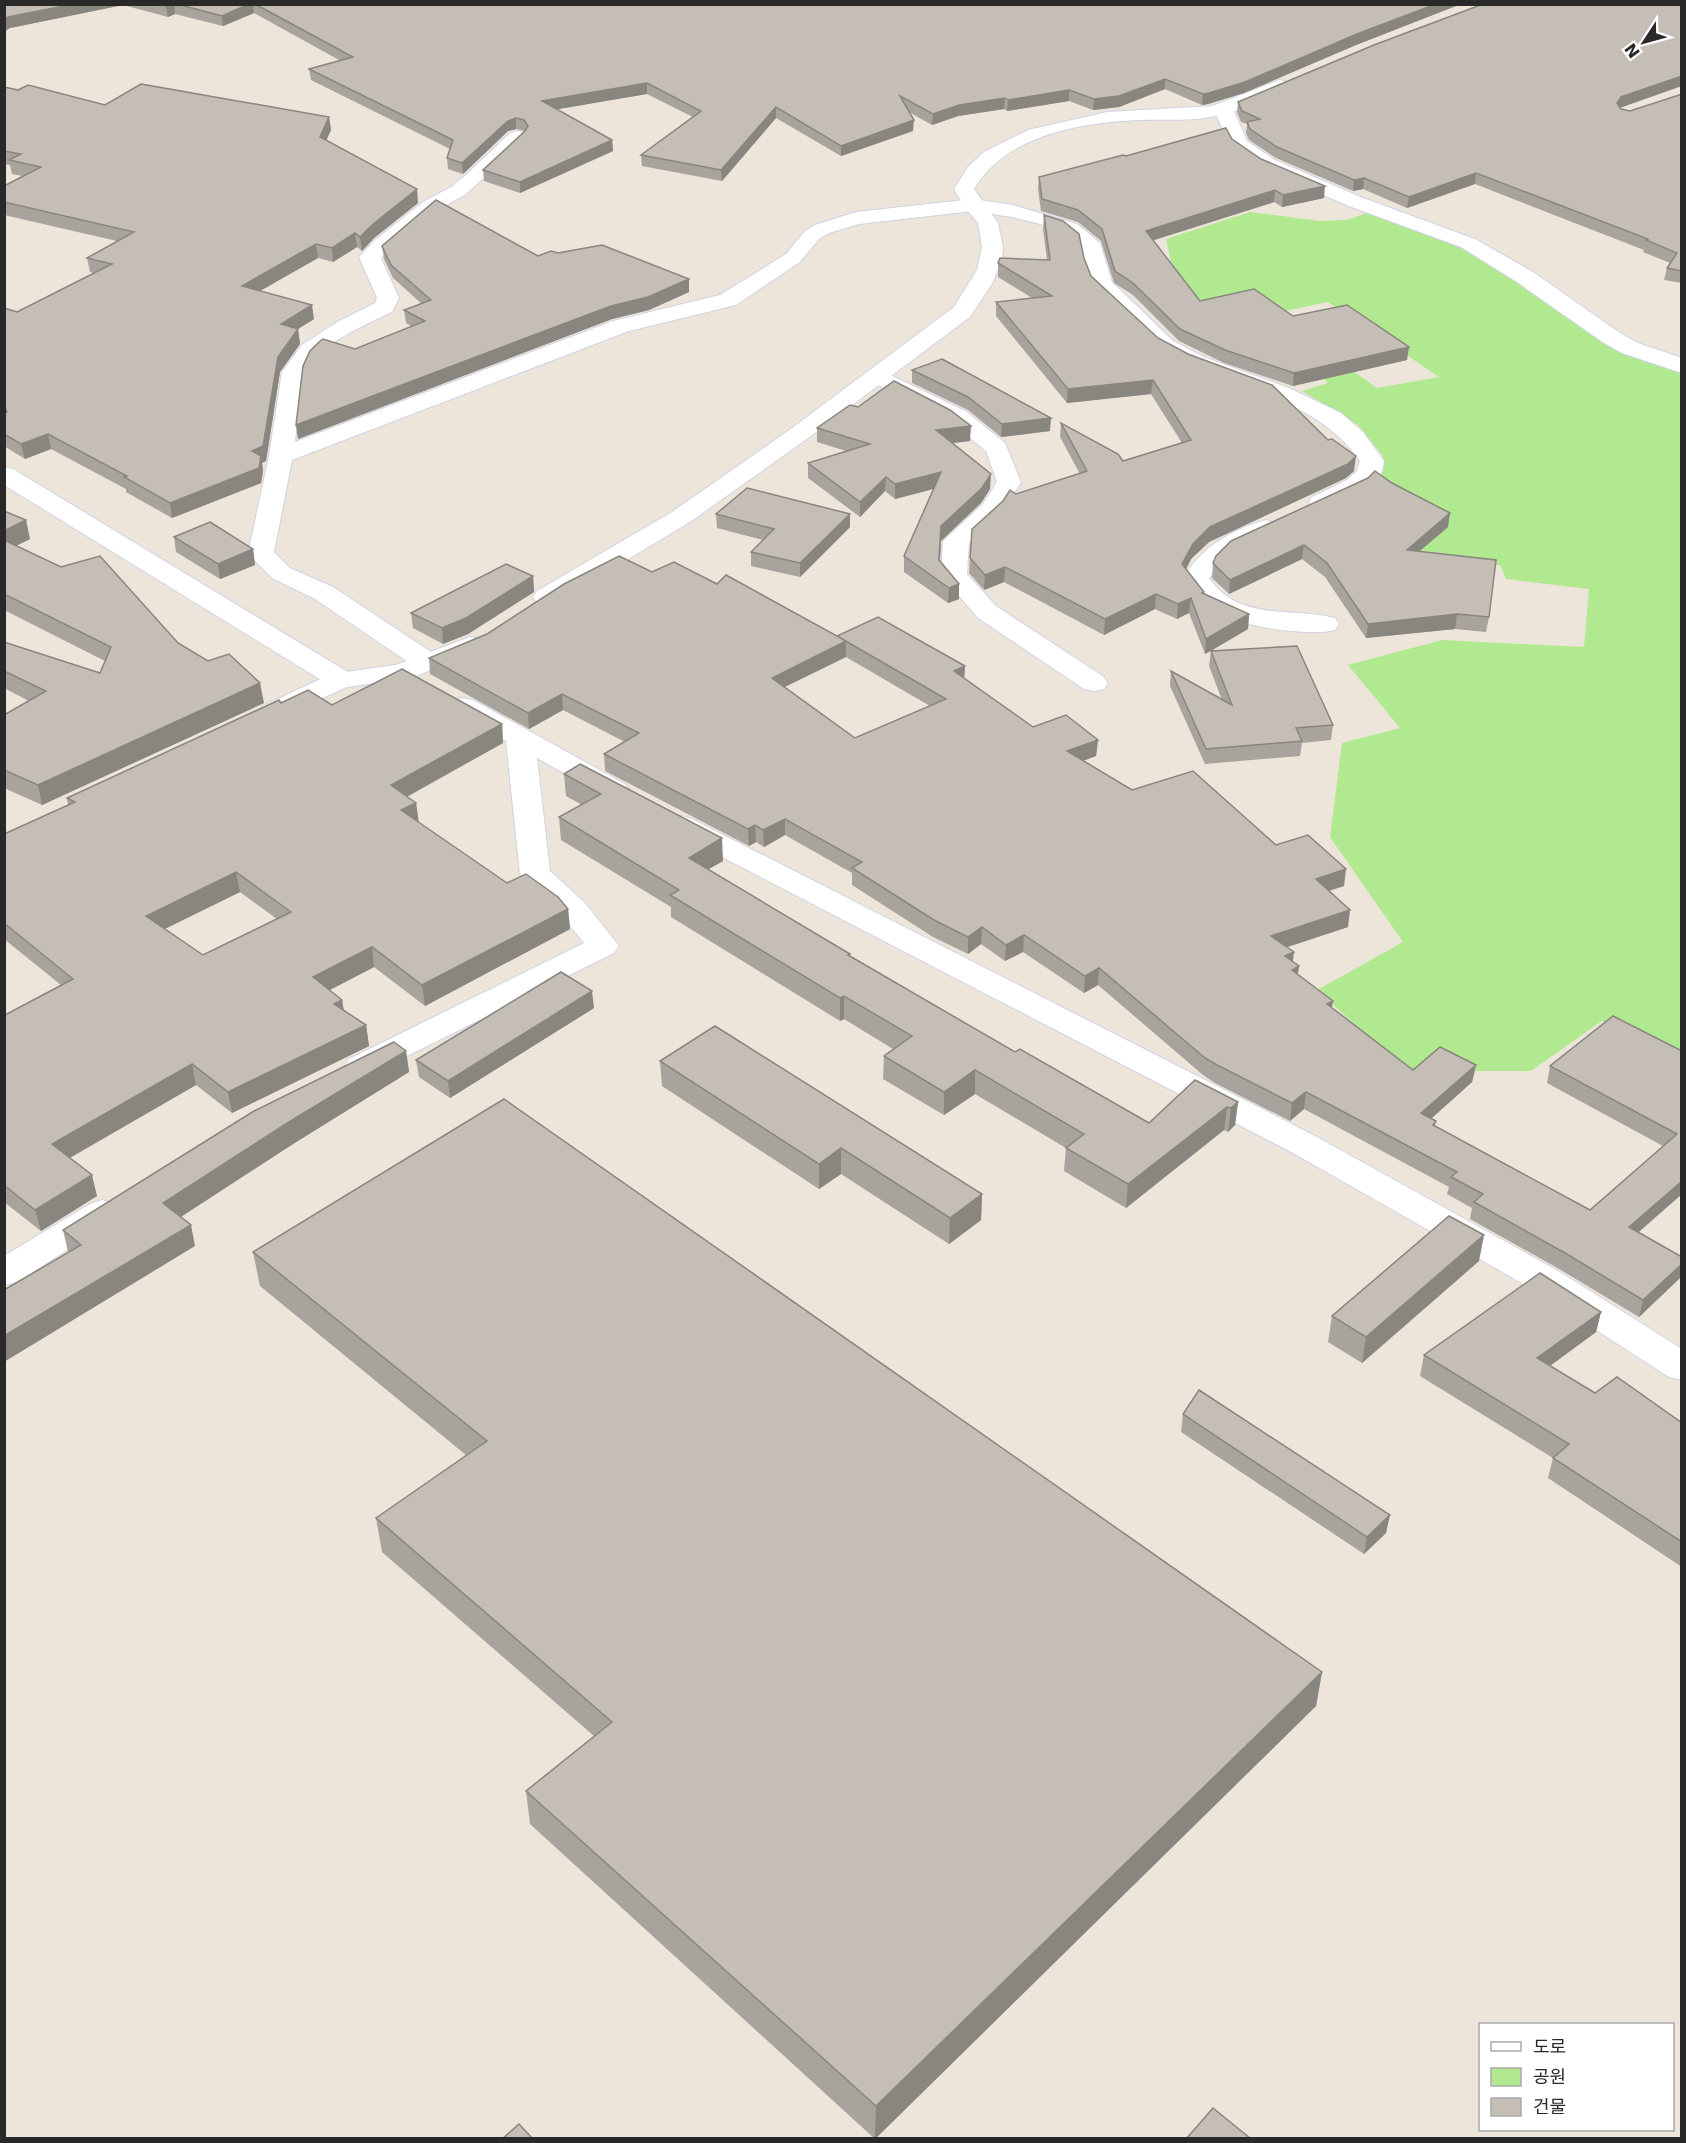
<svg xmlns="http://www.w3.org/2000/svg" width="1686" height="2143" font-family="'DejaVu Sans','Noto Sans KR',sans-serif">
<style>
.green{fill:#b1e990}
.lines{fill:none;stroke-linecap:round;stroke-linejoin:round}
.minor-casing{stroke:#cfd3e4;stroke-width:2}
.tertiary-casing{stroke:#cfd3e4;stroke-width:2}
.minor{fill:#fff;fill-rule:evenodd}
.tertiary{fill:#fff;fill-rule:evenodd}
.wall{fill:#a9a39d;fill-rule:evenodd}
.shaded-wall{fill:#89857f}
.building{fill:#c4beb6;stroke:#89857f;stroke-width:1.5;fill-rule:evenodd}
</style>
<rect width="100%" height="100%" fill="#ede4da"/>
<polygon class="green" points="1250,212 1320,221 1348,220 1366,213 1411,225 1465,248 1681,372 1681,1060 1602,1021 1531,1071 1406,1071 1317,990 1403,942 1330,837 1342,743 1400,728 1348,665 1442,640 1584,647 1589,589 1506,579 1500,565 1371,562 1373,484 1383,456 1358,425 1302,391 1328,383 1294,354 1323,350 1377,388 1439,377 1328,302 1276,313 1202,307 1174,275 1166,239"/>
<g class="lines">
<defs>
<g id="minor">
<polygon points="1223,103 1230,105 1233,109 1247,141 1275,160 1363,198 1475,239 1533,272 1620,333 1638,343 1682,358 1682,373 1622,353 1604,343 1517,282 1461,247 1349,206 1261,168 1232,148 1213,109 1216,105"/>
<path d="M517,131L524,133L527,137L524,141L465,195L437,210L381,258L399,298L392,312C367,324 315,346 304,373C299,385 297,426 295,442L613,321L720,295L786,254L805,231L815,225L856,212L973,199L1013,205L1077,224L1100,243L1112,282L1173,341L1204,357L1289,388L1341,413L1363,432L1384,461C1383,467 1382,474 1378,479C1364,494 1332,512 1312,507L1309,502L1312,497L1347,480L1357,471L1360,461C1310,391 1232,394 1163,354C1146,344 1135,327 1121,313C1090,284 1090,289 1080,246L1063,232L1040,224L1012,217L973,211L859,224L829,233L819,239L800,262L736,305L629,331L292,460L274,552L290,568L333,587L437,656L441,662L437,668L427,670L417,668L315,599L272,578L248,554L269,456L282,372L302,345L337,322L375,303L377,298L359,257L375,240L423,202L451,187L467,174L510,133Z"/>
<polygon points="878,369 967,412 1005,443 1021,482 1001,514 969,543 967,574 996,606 1104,677 1108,683 1104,689 1094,691 1084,689 978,618 945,580 941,575 943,541 983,504 997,482 986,451 951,422 870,381 867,376 870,371"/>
<polygon points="4,467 13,469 351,674 355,680 351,686 341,688 331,686 4,485"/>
<path d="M1266,520L1275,523L1279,528L1275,533L1226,558L1209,578C1239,622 1291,607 1335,618L1339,624L1335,630C1306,637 1237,626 1211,610C1198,602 1191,590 1183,578C1201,548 1232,529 1266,520Z"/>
<polygon points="463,698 473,700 625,784 629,790 625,796 615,799 605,796 537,758 550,871 585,903 619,946 614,953 373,1073 361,1077 349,1073 345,1066 349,1059 584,943 563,917 520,874 506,741 453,712 449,706 453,700"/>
<polygon points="682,816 692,819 1317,1137 1560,1272 1682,1349 1682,1380 1669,1377 1534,1290 1293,1153 672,831 667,825 672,819"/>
<polygon points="102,1200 114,1204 120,1212 114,1220 17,1282 4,1285 4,1256 90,1204"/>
</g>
<g id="tertiary">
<path d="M1280,80L1287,82L1289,86L1287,90C1260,103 1234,114 1205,118C1183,121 1162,119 1141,120C1083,122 1005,135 974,189L998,223L1003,247L1002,259L993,282L970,317L804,441L690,522L555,603L546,605L537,603L533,597L537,591L672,512L788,431L954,307L977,270L982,247L978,223L966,209L954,189L968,167L984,152L1028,130L1107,112L1212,106Z"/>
<polygon points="470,637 479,639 483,645 479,651 411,678 347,687 273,720 263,718 259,712 263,706 331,674 396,665"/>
</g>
</defs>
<use href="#minor" class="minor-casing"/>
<use href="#tertiary" class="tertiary-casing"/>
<use href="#minor" class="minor"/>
<use href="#tertiary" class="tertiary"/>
</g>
<g class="wall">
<polygon points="4,4 1461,4 1356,45 1244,93 1208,104 1202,105 1165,89 1119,107 1093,110 1069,101 1007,111 1004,109 958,116 932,125 909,112 913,131 841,156 776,118 722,181 642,166 641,155 693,117 647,94 556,109 612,140 613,151 520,193 484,181 483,170 525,131 516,129 508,131 463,174 448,169 447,158 450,149 311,80 309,69 341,61 254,13 223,26 175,14 168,17 123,5 10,28"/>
<polygon points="1682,4 1682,86 1620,108 1621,109 1630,111 1682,94 1682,283 1664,280 1667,268 1670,263 1643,252 1644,250 1475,184 1407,208 1363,189 1353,191 1276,158 1249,140 1246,133 1247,124 1241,122 1237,112 1238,102"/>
<polygon points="4,87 105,105 329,117 331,130 326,140 418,203 374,238 362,251 357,247 333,262 318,258 260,291 314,319 298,329 300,344 280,372 266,461 262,463 263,471 261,483 172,518 126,492 126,489 51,449 25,459 4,446 4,308 17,312 94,273 90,272 87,258 117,241 4,215 4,186 23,176 12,174 10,165 4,164"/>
<polygon points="1232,139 1261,159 1324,198 1282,207 1274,202 1153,240 1200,301 1293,316 1407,360 1293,386 1224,363 1179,341 1133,295 1114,283 1101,241 1078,222 1041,211 1038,189 1039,177 1126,156"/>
<polygon points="1044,215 1084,258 1091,276 1158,338 1354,471 1346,478 1209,542 1191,559 1186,569 1204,593 1249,614 1248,629 1211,651 1333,725 1331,740 1302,743 1300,756 1205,764 1170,686 1171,671 1222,700 1209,666 1211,651 1205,654 1189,613 1177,619 1155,609 1104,635 1004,582 984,590 969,573 970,558 1016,494 1080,474 1060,437 1061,423 1123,461 1182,443 1151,394 1067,403 996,316 996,302 1032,298 998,277 998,263 1047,260 1043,229"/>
<polygon points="382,246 538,256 689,292 649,310 612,319 298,439 411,326 406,323 404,310 422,304 393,278 384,259"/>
<polygon points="912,370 1050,431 1001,437 968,410 912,383"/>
<polygon points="817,428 970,441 952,443 990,489 981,503 941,541 940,560 959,584 959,599 948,603 904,572 904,556 934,489 895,499 885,491 860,517 808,478 808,463 846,451 817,442"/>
<polygon points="4,511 30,539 16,545 178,643 264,703 42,805 4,788 4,715 29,701 4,688 4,642 100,673 105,661 4,610"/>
<polygon points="716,514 850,514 850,527 800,577 751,566 751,552 763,540 717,528"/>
<polygon points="1448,527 1420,551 1489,617 1486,632 1455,629 1366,638 1325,577 1302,559 1229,594 1212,578 1213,563 1216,556"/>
<polygon points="174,537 253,549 255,565 220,579 176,552"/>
<path d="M652,572L717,584L837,636L965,666L964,678L1033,727L1098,740L1096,756L1083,761L1132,790L1276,845L1344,886L1329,891L1348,927L1287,947L1293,962L1299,966L1298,974L1332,1008L1413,1070L1476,1065L1472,1082L1431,1119L1436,1121L1435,1126L1590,1210L1663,1146L1547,1083L1550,1066L1682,1051V1194L1638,1232L1681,1277L1639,1317L1561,1270L1470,1219L1472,1208L1447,1194L1449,1187L1304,1109L1290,1121L1215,1083L1203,1075L1098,985L1084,993L1023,952L1005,961L981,944L968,954L933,937L852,885V873L785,835L764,847L756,842L749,846L607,772L605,770L604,754L625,742L563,710L529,729L430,674L429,658ZM846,657L930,706L855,738L785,687Z"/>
<polygon points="533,576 534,592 468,634 443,644 413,628 411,613"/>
<path d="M281,703L332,705L502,724L503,743L407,797L416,803L418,822L507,883L568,909L570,929L425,1006L374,967L330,990L342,1000L344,1010L366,1025L369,1046L232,1113L196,1085L70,1158L97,1196L41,1231L4,1202V1014L5,1015L61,985L4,939V834L68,805L67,798ZM240,892L277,919L203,955L165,929Z"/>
<polygon points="564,774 723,861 708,869 850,954 850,956 1015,1052 1149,1123 1238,1102 1235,1125 1228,1132 1224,1130 1126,1208 1064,1171 1066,1148 975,1094 944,1115 883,1079 884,1056 893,1049 844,1019 840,1021 671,917 671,907 561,840 559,817 582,805 566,796"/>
<polygon points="594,1008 450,1098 419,1077 416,1060"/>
<polygon points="406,1051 409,1072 293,1144 181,1217 195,1246 68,1252 63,1230"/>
<polygon points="660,1061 982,1194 981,1220 949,1244 841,1174 819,1189 662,1086"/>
<polygon points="253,1252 1322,1672 1316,1706 875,2139 530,1824 526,1791 594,1736 382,1552 376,1518 466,1455 260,1286"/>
<polygon points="1479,1261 1362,1363 1328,1342 1332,1316"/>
<polygon points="1601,1312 1596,1332 1550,1366 1595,1393 1682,1423 1682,1567 1548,1478 1553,1458 1420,1376 1424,1355"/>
<polygon points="1183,1414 1386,1533 1364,1554 1181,1432"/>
</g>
<g class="shaded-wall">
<polygon points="74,4 123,5 10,28 4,32 4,20 8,17"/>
<polygon points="171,4 174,4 175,14 168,17 166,6"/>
<polygon points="249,4 253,4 254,13 223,26 222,16"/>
<polygon points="1436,4 1461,4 1356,45 1244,93 1208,104 1202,105 1203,94"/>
<polygon points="1682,76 1681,86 1619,108 1617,103 1621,97"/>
<polygon points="1165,79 1165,89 1119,107 1093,110 1094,99"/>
<polygon points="647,83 647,94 542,112 542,101"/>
<polygon points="1069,90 1069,101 1007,111 1008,100"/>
<polygon points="1005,98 1004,109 958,116 932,125 933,114 959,105"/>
<polygon points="776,107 776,118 722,181 721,170"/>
<polygon points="329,117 331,130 322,150 320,137"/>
<polygon points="516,118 516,129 508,131 463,174 462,163 508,121"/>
<polygon points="914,120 913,131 841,156 841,146"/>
<polygon points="612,140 613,151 520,193 520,182"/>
<polygon points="1476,173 1475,184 1407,208 1409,197"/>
<polygon points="1364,178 1363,189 1353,191 1354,180"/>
<polygon points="1325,186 1324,198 1282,207 1283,195"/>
<polygon points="417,189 418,203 374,238 362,251 360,237 372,225"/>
<polygon points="1275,190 1274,202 1145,243 1146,231"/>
<polygon points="355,233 357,247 333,262 332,248"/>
<polygon points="316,244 318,258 244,300 242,286"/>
<polygon points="689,279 689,292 649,310 612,319 298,439 296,425 611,306"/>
<polygon points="312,305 314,319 283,338 281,324"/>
<polygon points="298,329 300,344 280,372 266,461 262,463 263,471 261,483 172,518 170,503 252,451 278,357"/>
<polygon points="1409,347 1407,360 1293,386 1294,373"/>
<polygon points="1153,380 1151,394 1067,403 1068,389"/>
<polygon points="1051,418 1050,431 1001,437 1002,424"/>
<polygon points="971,426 970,441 935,445 936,430"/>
<polygon points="48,434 51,449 25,459 21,444"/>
<polygon points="1356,456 1354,471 1346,478 1209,542 1191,559 1181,579 1182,564 1193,544 1210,527"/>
<polygon points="941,472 940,487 895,499 895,484"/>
<polygon points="991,474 990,489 981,503 941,541 939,575 941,526"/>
<polygon points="886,477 885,491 860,517 860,502"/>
<polygon points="1450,513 1448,527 1404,564 1407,550"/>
<polygon points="850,514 850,527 800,577 800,563"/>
<polygon points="26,520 30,539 4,552 4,531"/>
<polygon points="1304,545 1302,559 1229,594 1230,580"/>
<polygon points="253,549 255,565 220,579 218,564"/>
<polygon points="1005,567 1004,582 984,590 985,575"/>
<polygon points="533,576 534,592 468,634 443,644 442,628"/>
<polygon points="959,584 959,599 948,603 949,588"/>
<polygon points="1156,594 1155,609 1104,635 1105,619"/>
<polygon points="1191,598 1189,613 1177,619 1178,604"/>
<polygon points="1249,614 1248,629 1205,654 1206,639"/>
<polygon points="1457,614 1455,629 1366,638 1368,624"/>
<polygon points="846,641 846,657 772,693 772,678"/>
<polygon points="965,666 964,681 954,671"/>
<polygon points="260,683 264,703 42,805 38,785"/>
<polygon points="562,694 563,710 529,729 528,713"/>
<polygon points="502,724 503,743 393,804 391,785"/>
<polygon points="1098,740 1096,756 1066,767 1067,751"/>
<polygon points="416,803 419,823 401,810"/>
<polygon points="785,819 785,835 764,847 763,830"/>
<polygon points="755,825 756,842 749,846 748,829"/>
<polygon points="722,838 723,861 690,880 689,858"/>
<polygon points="1346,869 1344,886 1314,895 1316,879"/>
<polygon points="236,872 240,892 150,936 146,916"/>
<polygon points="568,909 570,929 425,1006 422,985"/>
<polygon points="1350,910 1348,927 1269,953 1271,936"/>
<polygon points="982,927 981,944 968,954 968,937"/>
<polygon points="1024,935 1023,952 1005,961 1006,945"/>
<polygon points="372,947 374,967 316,997 313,977"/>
<polygon points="1294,952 1292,969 1285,956"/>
<polygon points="1299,966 1296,983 1292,970"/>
<polygon points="1099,968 1098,985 1084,993 1085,976"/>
<polygon points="592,991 594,1008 450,1098 448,1081"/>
<polygon points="844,996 844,1019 840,1021 840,998"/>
<polygon points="342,1000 345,1020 334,1004"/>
<polygon points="1333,1001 1330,1018 1327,1004"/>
<polygon points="366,1025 369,1046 232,1113 228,1092"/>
<polygon points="406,1051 409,1072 293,1144 168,1225 163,1203 289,1122"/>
<polygon points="192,1064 196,1085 57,1165 52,1144"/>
<polygon points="1476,1065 1472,1082 1417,1131 1421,1113"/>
<polygon points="975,1070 975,1094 944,1115 944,1092"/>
<polygon points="1306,1092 1304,1109 1290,1121 1292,1103"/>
<polygon points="1238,1102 1235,1125 1228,1132 1231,1108"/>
<polygon points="1227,1107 1224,1130 1126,1208 1128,1184"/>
<polygon points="841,1148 841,1174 819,1189 819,1164"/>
<polygon points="92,1175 97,1196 41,1231 35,1210"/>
<polygon points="1682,1181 1682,1194 1624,1245 1629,1227"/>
<polygon points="982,1194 981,1220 949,1244 950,1218"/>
<polygon points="191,1225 195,1246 4,1362 4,1336"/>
<polygon points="1484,1235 1479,1261 1362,1363 1366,1337"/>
<polygon points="1682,1264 1681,1277 1639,1317 1643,1300"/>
<polygon points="1601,1312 1596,1332 1532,1379 1537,1358"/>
<polygon points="1390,1515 1386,1533 1364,1554 1367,1537"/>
<polygon points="1322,1672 1316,1706 875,2139 876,2106"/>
</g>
<g class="building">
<polygon points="4,4 74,4 8,17 4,20"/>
<polygon points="159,4 171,4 166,6"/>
<polygon points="177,4 249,4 222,16"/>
<polygon points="255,4 1436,4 1357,34 1245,82 1209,93 1203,94 1165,79 1119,96 1094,99 1069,90 1008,100 1005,98 959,105 933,114 900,96 914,120 841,146 776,107 721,170 641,155 701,111 647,83 542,101 612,140 520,182 483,170 525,131 528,126 524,120 516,118 508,121 462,163 447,158 453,140 309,69 353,57"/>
<polygon points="1483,4 1682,4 1682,76 1621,97 1617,103 1621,109 1630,111 1682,94 1682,271 1667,268 1677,253 1646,240 1648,239 1476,173 1409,197 1364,178 1354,180 1277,147 1250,129 1247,122 1260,119 1242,111 1238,102 1374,45"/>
<polygon points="141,84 329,117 320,137 417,189 372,225 360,237 355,233 332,248 316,244 242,286 312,305 281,324 298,329 278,357 263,446 252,451 261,456 259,468 170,503 124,477 127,476 48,434 21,444 4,434 4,412 7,412 4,405 4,308 17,312 112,264 87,258 134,232 4,202 4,186 41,167 9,160 21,154 4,151 4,87 18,90 28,85 105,105"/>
<polygon points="1226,128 1232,139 1261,159 1325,186 1283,195 1275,190 1146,231 1200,301 1254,289 1293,316 1347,305 1409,347 1294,373 1225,350 1180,329 1133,283 1115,271 1102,229 1078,210 1042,199 1039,177 1123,155 1126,156"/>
<polygon points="436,200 538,256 551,251 558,253 602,245 689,279 648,297 611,306 296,425 303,366 310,351 319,342 323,339 355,349 425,321 404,310 431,300 391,265 382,246"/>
<polygon points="1044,215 1063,221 1079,234 1084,258 1091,276 1158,338 1188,354 1272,385 1328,440 1332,439 1356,456 1348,464 1210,527 1193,544 1182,564 1204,592 1202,593 1249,614 1206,639 1191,598 1178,604 1156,594 1105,619 1005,567 985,575 970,558 972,529 1003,501 1010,490 1016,494 1087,471 1061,423 1118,454 1123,461 1191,440 1153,380 1068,389 996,302 1052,296 998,263 1000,258 1050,260"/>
<polygon points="942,359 1051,418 1002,424 968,397 912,370"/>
<polygon points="894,381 950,410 971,426 936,430 991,474 982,488 941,526 939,560 959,584 949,588 904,556 941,472 895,484 886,477 860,502 808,463 870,444 817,428 850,405 858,407"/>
<polygon points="1375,471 1392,483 1450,513 1407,550 1496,560 1489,617 1457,614 1368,624 1327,563 1304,545 1230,580 1213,563 1216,556 1231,541 1368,478"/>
<polygon points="747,488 850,514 800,563 751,552 774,529 716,514"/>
<polygon points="4,511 26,520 4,531"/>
<polygon points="210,522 253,549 218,564 174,537"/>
<polygon points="4,540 61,567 100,556 178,643 208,661 229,654 260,683 38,785 4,770 4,715 46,691 4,671 4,642 100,673 111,647 4,594"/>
<polygon points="619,556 652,572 674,562 717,584 726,575 846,641 772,678 855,738 946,699 837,636 878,617 965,666 954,671 1033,727 1066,715 1098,740 1067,751 1132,790 1193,771 1276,845 1308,835 1346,869 1316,879 1350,910 1271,936 1294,952 1285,956 1299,966 1292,970 1333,1001 1327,1004 1413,1070 1440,1047 1476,1065 1421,1113 1436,1121 1433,1125 1590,1210 1677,1134 1550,1066 1613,1016 1682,1051 1682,1181 1629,1227 1682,1257 1682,1264 1643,1300 1565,1253 1474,1202 1483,1194 1451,1177 1457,1172 1306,1092 1292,1103 1217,1065 1205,1058 1099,968 1085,976 1024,935 1006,945 982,927 968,937 934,920 852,868 862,862 785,819 763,830 755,825 748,829 604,754 639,733 562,694 528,713 429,658 487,634 564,584"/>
<polygon points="506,564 533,576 466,618 442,628 411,613"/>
<polygon points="1297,646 1333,725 1296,728 1302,741 1206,749 1171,671 1232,705 1211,651"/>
<path d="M402,669L502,724L391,785L416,803L401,810L507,883L526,874L558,897L568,909L422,985L372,947L313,977L342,1000L334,1004L366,1025L228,1092L192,1064L52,1144L92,1175L35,1210L4,1185V1014L5,1015L73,979L4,923V834L75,802L67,798L279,700L281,703L308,690L332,705ZM236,872L291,912L203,955L146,916Z"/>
<polygon points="580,764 722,838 689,858 850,954 848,955 1015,1052 1020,1049 1149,1123 1195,1080 1238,1102 1231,1108 1227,1107 1128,1184 1066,1148 1084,1134 975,1070 944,1092 884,1056 912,1036 844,996 840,998 670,895 679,890 559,817 601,794 564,774"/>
<polygon points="561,972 592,991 448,1081 416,1060"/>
<polygon points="715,1026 982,1194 950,1218 841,1148 819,1164 660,1061"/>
<polygon points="394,1042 406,1051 289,1122 163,1203 191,1225 4,1336 4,1290 81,1245 63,1230 254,1111"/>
<polygon points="504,1099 1322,1672 876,2106 526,1791 612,1722 376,1518 487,1441 253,1252"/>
<polygon points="1449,1216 1484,1235 1366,1337 1332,1316"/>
<polygon points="1540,1273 1601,1312 1537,1358 1595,1393 1617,1377 1682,1423 1682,1542 1553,1458 1569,1444 1424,1355"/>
<polygon points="1199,1390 1390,1515 1367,1537 1183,1414"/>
<polygon points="1213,2108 1251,2139 1186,2139"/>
<polygon points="519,2124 533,2139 502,2139"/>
</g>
<rect width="1686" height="2143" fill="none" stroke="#292929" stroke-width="12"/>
<rect x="1479" y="2023" width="195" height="108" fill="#ffffff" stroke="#a9a9a9" stroke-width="1.5"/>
<rect x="1491" y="2042" width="30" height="9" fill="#ffffff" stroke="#a9a9a9" stroke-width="1.5"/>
<text x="1533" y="2053" font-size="18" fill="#292929">도로</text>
<rect x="1491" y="2068" width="30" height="18" fill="#b1e990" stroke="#a9a9a9" stroke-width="1.5"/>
<text x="1533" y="2083" font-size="18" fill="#292929">공원</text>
<rect x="1491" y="2098" width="30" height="18" fill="#c4beb6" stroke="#a9a9a9" stroke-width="1.5"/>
<text x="1533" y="2113" font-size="18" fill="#292929">건물</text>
<g transform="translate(1644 42) rotate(234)" stroke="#ffffff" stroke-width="4.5" paint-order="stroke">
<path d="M0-4.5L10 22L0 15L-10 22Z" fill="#292929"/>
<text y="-9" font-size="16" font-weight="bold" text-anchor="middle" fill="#292929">N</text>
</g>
</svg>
